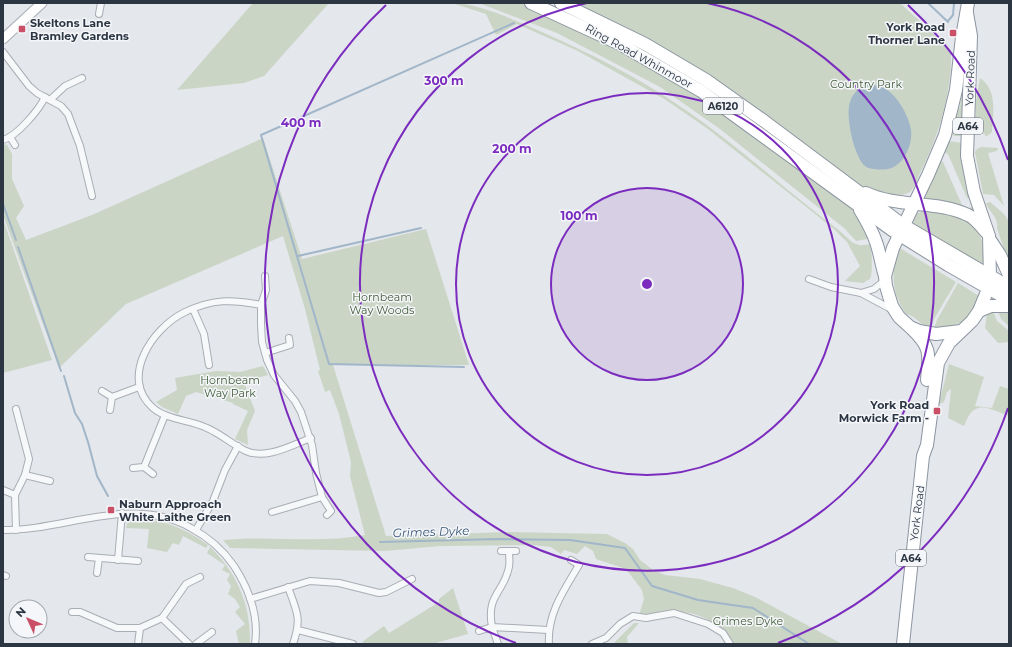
<svg xmlns="http://www.w3.org/2000/svg" width="1012" height="647" font-family="Montserrat,sans-serif">
<style>
.green{fill:#cad5c6}
.water{fill:#a1b6c9}
.lines{fill:none;stroke-linecap:round;stroke-linejoin:round}
.stream{stroke:#a1b6c9;stroke-width:2}
.street-casing{stroke:#a9aeb5;stroke-width:8}
.secondary-casing{stroke:#a9aeb5;stroke-width:11}
.highway-casing{stroke:#8c95a1;stroke-width:14}
.street{stroke:#f7f8fa;stroke-width:6}
.secondary{stroke:#fff;stroke-width:9}
.highway{stroke:#fff;stroke-width:12}
.ring{fill:none;stroke:#7b2cbf;stroke-width:2}
.poi-dot{fill:#c95067;stroke:#f4f6f9;stroke-width:1.5}
.labels{text-anchor:middle;stroke-width:3;stroke-linejoin:round;paint-order:stroke}
.shield{fill:#f4f6f9;stroke:#68707a;stroke-width:1}
.shield-label{font-size:10px;font-weight:bold;fill:#2c3643}
.poi-label{font-size:11px;font-weight:bold;fill:#2c3643;stroke:#f4f6f9;text-anchor:start}
.street-label{font-size:11px;fill:#2c3643;stroke:#f4f6f9}
.park-label{font-size:11px;fill:#425e3a;stroke:#f4f6f9}
.water-label{font-size:12px;font-style:italic;fill:#385676;stroke:#f4f6f9}
.centre{fill:#7b2cbf;stroke:#f4f6f9;stroke-width:2}
.ring-label{font-size:12px;text-anchor:middle;font-weight:bold;fill:#7b2cbf;stroke:#f4f6f9;stroke-width:3;stroke-linejoin:round;paint-order:stroke}
</style>
<rect width="100%" height="100%" fill="#e4e7eb"/>
<g class="green">
<polygon points="253,3 329,3 264,76 244,83 177,90"/>
<path d="M452,3C477,3 512,19 535,29C588,52 640,78 687,111C741,148 789,193 841,232C851,241 855,248 870,244C872,251 873,273 870,279L863,283L845,281L860,266L847,242L834,229L708,129L666,100L578,51L517,24L496,35L486,14Z"/>
<polygon points="479,3 522,3 531,7 558,18 686,86 855,210 872,238 856,241 844,228 720,129 660,87 557,33"/>
<path d="M569,3H900L951,50C952,93 939,135 920,173C918,179 915,187 910,192C906,194 903,195 898,195V198L865,189L828,162Z"/>
<polygon points="965,78 963,136 954,136 951,133 952,125 960,106"/>
<path d="M980,78C998,90 993,114 992,132L987,136H985V134L977,133L975,130L976,101Z"/>
<path d="M263,138L302,259L426,229L469,365H333L386,536L509,532L607,534L625,543L633,549L640,560L653,570L665,575L700,579L733,588L755,597L842,644H735C723,626 700,611 677,612C663,613 653,617 639,615L644,599L642,590L626,569L596,559L593,551L585,546L577,554L564,550L561,554L551,547L532,545L440,546L385,551L230,548L223,540C270,535 318,544 365,535L350,476L351,462L339,414L330,390L325,392L318,371L320,370L305,309L283,236L126,304L59,368L3,215V144L7,145L12,154V179L24,206L16,218L26,240L92,215Z"/>
<polygon points="948,141 962,143 963,171 970,199 967,198 948,154 944,152"/>
<polygon points="981,147 998,148 997,151 988,153 1004,206 994,195 983,194 975,152 977,149"/>
<polygon points="940,160 943,162 962,205 967,208 973,207 976,215 921,201"/>
<path d="M990,202L1004,214L1008,220L1009,264L997,228C999,217 988,211 986,203Z"/>
<path d="M924,210L942,211C948,216 955,216 962,219C984,227 984,249 985,269L910,224L916,214Z"/>
<polygon points="3,219 52,360 3,373"/>
<path d="M898,247L956,282L934,319L931,328C920,326 917,316 906,314C891,293 891,271 898,247Z"/>
<path d="M958,283L979,296C968,322 962,326 934,328L937,320Z"/>
<polygon points="1009,309 1009,326 1001,319 998,311"/>
<polygon points="993,311 997,321 1009,331 1009,342 998,343 985,328 987,314"/>
<path d="M949,364L984,377L975,406L992,408L1000,386L1009,389V416C987,408 974,398 964,426L948,418L951,389L947,392L944,402L939,404Z"/>
<polygon points="263,366 268,375 248,380 244,382 255,411 247,430 248,445 235,439 248,411 233,404 233,403 196,392 186,396 178,414 162,407 156,402 177,390 175,378 216,371 240,372"/>
<path d="M134,518C162,519 185,528 208,545L206,548L183,536L179,545L173,543L167,552L147,548L149,529L126,528L128,521Z"/>
<path d="M210,547C238,574 251,606 250,644H239L236,631L245,624L235,612L240,607L235,599L228,594L231,586L227,580L230,574L222,570L225,565L207,553Z"/>
<polygon points="453,588 468,634 432,644 366,644 362,642 384,626 389,633 439,602 439,599"/>
<polygon points="634,623 639,623 627,637 628,644 613,644"/>
</g>
<path class="water" d="M865,84C872,85 880,85 886,89C898,97 909,116 911,130C913,144 904,166 888,169C882,170 870,170 865,166C854,157 845,115 850,102C853,93 858,89 865,84Z"/>
<g class="lines">
<g class="stream">
<polyline points="928,3 948,22"/>
<polyline points="948,21 953,15 954,3"/>
<polyline points="3,204 16,240"/>
<polyline points="18,247 61,371"/>
<polyline points="298,256 421,228"/>
<polyline points="464,367 329,364 261,135 514,23"/>
<polyline points="64,376 75,413 82,424 88,442 97,476 108,496"/>
<polyline points="380,542 499,539 570,540 625,548 652,586 698,600 753,608 809,644"/>
</g>
<defs>
<g id="street">
<polyline points="99,14 101,3"/>
<polyline points="3,52 29,86 37,93 61,106 68,114 80,146 92,196"/>
<polyline points="50,100 65,86 82,78"/>
<polyline points="10,137 15,145"/>
<path d="M3,140C17,136 39,110 45,97"/>
<polyline points="265,276 266,290 261,305 261,324 262,342 267,360 274,375 295,401 301,412 312,445 316,473 322,497 331,511 327,515"/>
<polyline points="809,279 831,287 861,293 891,309"/>
<polyline points="861,293 874,289 885,280"/>
<path d="M261,305C232,299 212,299 185,312C152,328 119,378 153,408C167,420 191,420 207,428C221,434 233,445 246,451C266,460 292,445 311,438"/>
<polyline points="193,309 204,334 209,365"/>
<polyline points="265,353 290,345 289,338"/>
<polyline points="102,391 112,397 139,387"/>
<polyline points="16,409 29,459 25,475 15,495 16,530"/>
<polyline points="110,410 112,397"/>
<polyline points="144,467 165,415"/>
<polyline points="133,468 144,467 153,474"/>
<polyline points="25,475 50,481"/>
<polyline points="3,490 15,495"/>
<polyline points="272,512 322,497"/>
<path d="M3,530C66,531 131,494 191,528C208,537 223,550 234,566C249,589 259,616 255,644"/>
<polyline points="196,530 213,501 225,470 238,446"/>
<polyline points="501,551 516,551"/>
<path d="M509,551C509,556 510,562 509,567C504,593 486,594 492,627L548,630"/>
<polyline points="88,557 138,561"/>
<polyline points="118,560 122,513"/>
<polyline points="97,573 99,558"/>
<polyline points="3,575 6,576"/>
<path d="M288,587C297,612 302,618 293,644"/>
<polyline points="250,599 310,581 339,583 379,593 386,592 412,579"/>
<polyline points="72,612 80,612 117,628 140,628 162,618 186,584 200,577"/>
<polyline points="162,618 189,644"/>
<polyline points="298,630 353,644"/>
<polyline points="479,631 492,627 498,644"/>
<polyline points="138,644 140,628"/>
<polyline points="196,644 212,632"/>
<path d="M549,644C547,614 564,590 579,565L571,560"/>
<polyline points="592,644 606,638 620,624 633,616 646,618 674,613 708,624 723,633 730,644"/>
</g>
<polyline id="secondary" points="3,39 42,3"/>
<g id="highway">
<polyline points="531,3 620,44 701,91 892,230 948,265 1009,300"/>
<polyline points="561,3 645,44 706,80 764,121 903,225 1009,287"/>
<path d="M866,193C898,208 937,200 968,215C975,218 981,226 986,232"/>
<path d="M860,210C866,220 872,230 876,242C880,253 881,264 885,276"/>
<polyline points="990,240 1000,255 1009,275"/>
<polyline points="979,311 991,306 1009,306"/>
<path d="M912,329C932,348 929,355 927,380"/>
<polyline points="961,331 936,334 919,331 910,327 899,317 892,306 886,286 885,276 893,248 928,175 945,135 956,90 962,37 968,3"/>
<polyline points="903,644 923,456 927,445 938,363 949,343 972,321 979,311 988,289 990,277 989,236 974,192 967,156 971,36 967,13"/>
</g>
</defs>
<use href="#street" class="street-casing"/>
<use href="#secondary" class="secondary-casing"/>
<use href="#highway" class="highway-casing"/>
<use href="#street" class="street"/>
<use href="#secondary" class="secondary"/>
<use href="#highway" class="highway"/>
</g>
<circle cx="647" cy="284" r="96" fill="#7b2cbf" fill-opacity=".12"/>
<g class="ring">
<circle cx="647" cy="284" r="96"/>
<circle cx="647" cy="284" r="191"/>
<path d="M707 3A287 287 0 1 1 587 3"/>
<path d="M1008 408A382 382 0 0 1 778 643M516 643A382 382 0 0 1 386 5M908 5A382 382 0 0 1 1008 160"/>
</g>
<g class="poi-dot">
<rect x="18" y="25" width="8" height="8" rx="2"/>
<rect x="949" y="29" width="8" height="8" rx="2"/>
<rect x="933" y="407" width="8" height="8" rx="2"/>
<rect x="107" y="506" width="8" height="8" rx="2"/>
</g>
<g class="labels">
<g class="shield">
<rect x="703" y="98" width="40" height="16" rx="3"/>
<rect x="953" y="118" width="30" height="16" rx="3"/>
<rect x="896" y="550" width="30" height="16" rx="3"/>
</g>
<g class="shield-label">
<text x="723" y="110">A6120</text>
<text x="968" y="130">A64</text>
<text x="911" y="562">A64</text>
</g>
<g class="poi-label">
<text x="30" y="27">Skeltons Lane<tspan x="30" dy="13">Bramley Gardens</tspan></text>
<text x="945" y="31" text-anchor="end">York Road<tspan x="945" dy="13">Thorner Lane</tspan></text>
<text x="929" y="409" text-anchor="end">York Road<tspan x="929" dy="13">Morwick Farm -</tspan></text>
<text x="119" y="508">Naburn Approach<tspan x="119" dy="13">White Laithe Green</tspan></text>
</g>
<g class="street-label">
<text transform="translate(639 56) rotate(29)" y="4">Ring Road Whinmoor</text>
<text transform="translate(970 78) rotate(-88)" y="4">York Road</text>
<text transform="translate(917 513) rotate(-83)" y="4">York Road</text>
</g>
<g class="park-label">
<text x="866" y="88">Country Park</text>
<text x="382" y="301">Hornbeam<tspan x="382" dy="13">Way Woods</tspan></text>
<text x="230" y="384">Hornbeam<tspan x="230" dy="13">Way Park</tspan></text>
<text x="748" y="625">Grimes Dyke</text>
</g>
<g class="water-label">
<text transform="translate(431 532) rotate(-2)" y="4">Grimes Dyke</text>
</g>
</g>
<circle cx="647" cy="284" r="6" class="centre"/>
<g class="ring-label">
<text x="444" y="85">300 m</text>
<text x="301" y="127">400 m</text>
<text x="512" y="153">200 m</text>
<text x="579" y="220">100 m</text>
</g>
<rect width="1012" height="647" fill="none" stroke="#2c3643" stroke-width="8"/>
<g transform="translate(28 619) rotate(314)"><circle r="19" fill="#f4f6f9" stroke="#a4a9b0"/>
<path d="M0-3L7 15L0 10L-7 15Z" fill="#c95067"/>
<text y="-6" font-size="11" font-weight="bold" text-anchor="middle" fill="#2c3643">N</text>
</g>
</svg>
